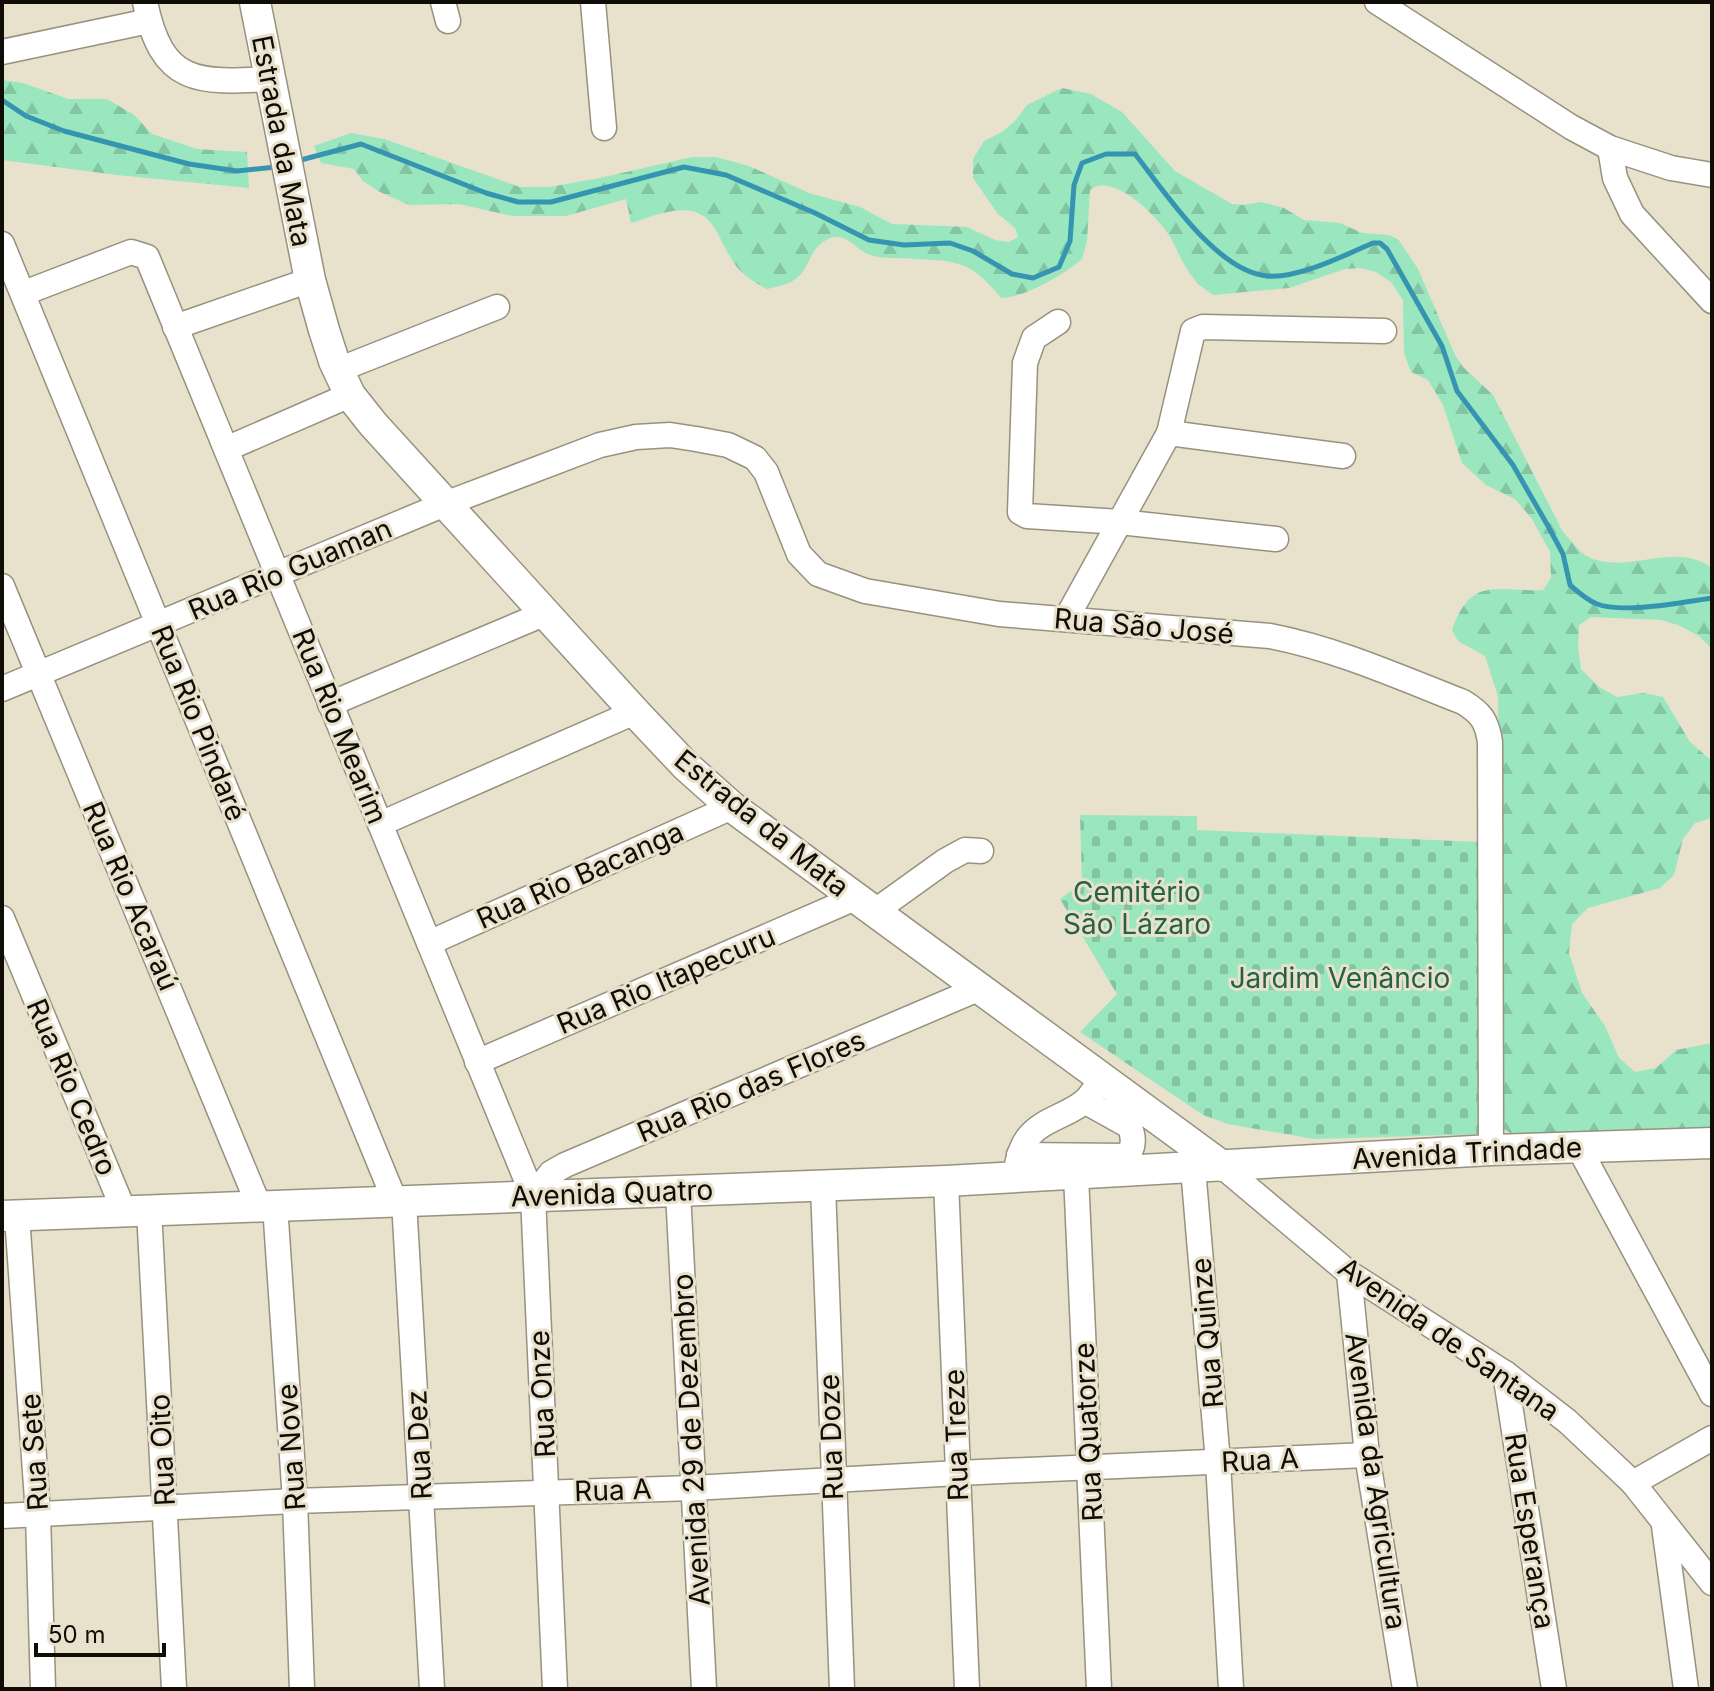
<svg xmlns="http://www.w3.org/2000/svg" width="1714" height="1691" font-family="Inter,sans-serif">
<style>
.forest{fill:url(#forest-firs)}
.cemetery{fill:url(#cemetery-stones)}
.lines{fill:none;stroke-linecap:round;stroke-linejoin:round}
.stream{stroke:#3595b1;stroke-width:5}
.minor-casing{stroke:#98917e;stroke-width:27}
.major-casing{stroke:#98917e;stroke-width:33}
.minor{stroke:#fff;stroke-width:24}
.major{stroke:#fff;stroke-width:30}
.labels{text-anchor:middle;stroke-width:6;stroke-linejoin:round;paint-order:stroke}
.street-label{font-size:28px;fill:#0f0d06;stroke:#e8e1cc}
.park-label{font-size:28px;fill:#256146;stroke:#e8e1cc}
</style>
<defs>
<pattern id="forest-firs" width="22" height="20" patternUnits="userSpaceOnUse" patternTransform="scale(2)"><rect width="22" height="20" fill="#99e6bf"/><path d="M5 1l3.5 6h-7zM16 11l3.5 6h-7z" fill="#83c4a3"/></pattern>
<pattern id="cemetery-stones" width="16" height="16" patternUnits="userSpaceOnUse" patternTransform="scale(2)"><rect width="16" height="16" fill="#99e6bf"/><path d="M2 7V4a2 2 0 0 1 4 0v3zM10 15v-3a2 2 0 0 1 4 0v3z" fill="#83c4a3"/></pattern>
</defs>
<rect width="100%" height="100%" fill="#e8e1cc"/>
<g class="forest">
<polygon points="2,80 23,83 68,99 107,99 134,115 152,134 197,149 247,152 249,188 117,175 2,160"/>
<path d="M1062,88L1091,94L1122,112L1175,171L1232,204L1243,205L1261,202L1284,208L1304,220L1340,223L1362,233L1388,235L1398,239L1418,269L1455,355L1463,367L1493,395L1563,532C1570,539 1577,550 1585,555C1625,578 1673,539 1712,568V649L1699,636L1678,625L1661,620L1591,617L1579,625L1578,647L1581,669L1599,687L1617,697L1644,693L1663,697L1690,742L1712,761V818L1695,823L1683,839L1674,875L1660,888L1588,908L1572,924L1569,953L1582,993L1605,1026L1619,1058L1635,1072L1656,1068L1676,1050L1712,1043V1128L1524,1137L1510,1133L1503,1128L1498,696L1485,656L1458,641L1452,630C1471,575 1497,592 1543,590L1551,578L1550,552L1532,519L1515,499L1486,485L1462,463L1443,405L1428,380L1411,372L1404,353L1403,300L1391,282L1376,272L1360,268L1345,269L1289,288L1213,295C1207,290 1199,286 1194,279C1183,266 1178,250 1169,235C1157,216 1112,171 1090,190L1087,241L1082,259C1065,274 1024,298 1001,298C967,254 948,262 898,258C889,258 876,258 868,254C855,249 846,232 830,238C814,245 812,256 804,270C796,283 781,286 767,289C756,283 745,277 737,267C717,242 717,204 673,211C659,213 644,219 631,223L626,199L566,216H512L459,204L409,205L380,192L363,181L354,169L321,163L314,146L351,133L384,139L520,187H549L600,178L692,157H716L749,166L809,193L860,207L892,224L967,227L995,240L1009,242L1018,237L1015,228L998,214L973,178V159L984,141L1002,132L1015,121L1027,105Z"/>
</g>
<polygon class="cemetery" points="1080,815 1197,816 1197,830 1478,842 1483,1134 1314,1139 1228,1124 1203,1115 1080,1032 1117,994 1060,899 1082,883"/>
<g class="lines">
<g class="stream">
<polyline points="2,100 26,116 64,131 189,164 237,171 276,167"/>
<path d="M297,161L361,144L486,193L518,202H551L684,167L726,175L815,213L869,240L904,245L950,243L973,251L1012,274L1033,278L1059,267L1070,241L1074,185L1082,163L1106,154H1135C1165,192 1216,271 1267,276C1298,279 1345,255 1373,243H1380L1387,249L1442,346L1457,391L1513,465L1548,526L1563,554L1570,585C1578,592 1587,600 1597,604C1624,614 1683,602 1712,598"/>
</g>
<defs>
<g id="minor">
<path d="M145,2C162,85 197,83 271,79"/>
<polyline points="443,2 448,21"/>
<polyline points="593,2 604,128"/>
<polyline points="1377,2 1571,127 1610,148 1671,168 1712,175"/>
<polyline points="2,52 149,21"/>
<polyline points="1610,148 1615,178 1632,214 1712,301"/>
<polyline points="2,244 395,1201"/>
<polyline points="24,293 131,252 147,257 533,1196 555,1689"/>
<polyline points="1058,322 1034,338 1025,363 1020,512 1027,516 1120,522 1276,539"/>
<polyline points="175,327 310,280"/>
<polyline points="338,370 497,307"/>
<polyline points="1169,433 1343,456"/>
<polyline points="226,449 350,395"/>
<polyline points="2,586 259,1206"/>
<polyline points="1066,619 1169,433 1193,331 1203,327 1384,331"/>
<path d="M2,689L445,504L600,445L636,437L670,435L696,439L728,445L755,458L766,472L799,554L818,574L865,591L999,614L1270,636C1337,649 1399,677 1463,702C1481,713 1487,721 1490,742L1491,1150"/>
<polyline points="330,704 546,613"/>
<polyline points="380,824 635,712"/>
<polyline points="874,912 945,861 965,850 981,851"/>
<polyline points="2,918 124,1211"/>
<polyline points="429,943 732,807"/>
<polyline points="477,1062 855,898"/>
<polyline points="1579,1148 1712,1394"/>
<path d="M1019,1155L1126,1156C1135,1149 1134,1135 1129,1126L1086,1102"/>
<polyline points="1222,1166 1349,1273 1505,1373 1567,1421 1633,1483 1712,1583"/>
<polyline points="1193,1168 1218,1462 1231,1689"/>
<path d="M1016,1169C1018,1159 1021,1147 1027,1139C1043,1116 1079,1115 1093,1091"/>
<polyline points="1076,1175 1099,1689"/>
<polyline points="946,1181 967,1689"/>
<polyline points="823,1186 842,1689"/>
<polyline points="678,1192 704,1689"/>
<polyline points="533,1196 551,1173 565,1165 978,989"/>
<polyline points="404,1201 432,1689"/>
<polyline points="275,1205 295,1501 302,1689"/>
<polyline points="149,1210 174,1689"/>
<polyline points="17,1216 38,1514 43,1689"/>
<polyline points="1349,1273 1367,1455 1405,1689"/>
<polyline points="1505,1373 1554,1689"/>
<polyline points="1633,1483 1712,1438"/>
<polyline points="2,1516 295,1501 693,1488 958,1473 1367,1455"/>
<polyline points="1664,1526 1686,1689"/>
</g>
<g id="major">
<polyline points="255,2 310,280 324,330 334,361 350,395 373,424 635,712 686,766 732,807 1222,1166"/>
<polyline points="2,1216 946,1181 1491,1150 1712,1143"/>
</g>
</defs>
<use href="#minor" class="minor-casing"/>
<use href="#major" class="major-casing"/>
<use href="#minor" class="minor"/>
<use href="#major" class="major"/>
</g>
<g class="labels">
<g class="street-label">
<text transform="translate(282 141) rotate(79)" y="10">Estrada da Mata</text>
<text transform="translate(290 569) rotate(-23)" y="10">Rua Rio Guaman</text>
<text transform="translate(1144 626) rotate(5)" y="10">Rua São José</text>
<text transform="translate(199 723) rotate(68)" y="10">Rua Rio Pindaré</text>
<text transform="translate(340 726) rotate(68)" y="10">Rua Rio Mearim</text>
<text transform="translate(762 823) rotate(39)" y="10">Estrada da Mata</text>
<text transform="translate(580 875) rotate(-24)" y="10">Rua Rio Bacanga</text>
<text transform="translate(131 896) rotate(67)" y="10">Rua Rio Acaraú</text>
<text transform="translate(666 980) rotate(-23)" y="10">Rua Rio Itapecuru</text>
<text transform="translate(751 1086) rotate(-23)" y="10">Rua Rio das Flores</text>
<text transform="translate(72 1087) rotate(67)" y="10">Rua Rio Cedro</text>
<text transform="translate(1467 1153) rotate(-3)" y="10">Avenida Trindade</text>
<text transform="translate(612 1193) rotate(-2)" y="10">Avenida Quatro</text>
<text transform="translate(1207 1333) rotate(-95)" y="10">Rua Quinze</text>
<text transform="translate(1449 1339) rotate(35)" y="10">Avenida de Santana</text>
<text transform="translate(542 1394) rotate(-93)" y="10">Rua Onze</text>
<text transform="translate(1088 1432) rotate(-93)" y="10">Rua Quatorze</text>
<text transform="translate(956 1435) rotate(-92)" y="10">Rua Treze</text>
<text transform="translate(831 1437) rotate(-92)" y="10">Rua Doze</text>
<text transform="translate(691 1440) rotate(-93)" y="10">Avenida 29 de Dezembro</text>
<text transform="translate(419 1445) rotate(-93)" y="10">Rua Dez</text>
<text transform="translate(291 1447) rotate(-94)" y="10">Rua Nove</text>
<text transform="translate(162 1450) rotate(-93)" y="10">Rua Oito</text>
<text transform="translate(34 1452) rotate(-94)" y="10">Rua Sete</text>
<text transform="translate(1260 1460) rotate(-3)" y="10">Rua A</text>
<text transform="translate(1376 1481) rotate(82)" y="10">Avenida da Agricultura</text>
<text transform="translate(613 1490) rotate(-2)" y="10">Rua A</text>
<text transform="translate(1530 1531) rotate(81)" y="10">Rua Esperança</text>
</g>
<g class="park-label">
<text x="1137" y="902">Cemitério<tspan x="1137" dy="32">São Lázaro</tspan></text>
<text x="1340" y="988">Jardim Venâncio</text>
</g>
</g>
<rect width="1714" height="1691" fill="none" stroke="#0f0d06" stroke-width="8"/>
<path d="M36 1643v12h128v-12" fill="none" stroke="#0f0d06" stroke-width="4"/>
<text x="48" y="1643" font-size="24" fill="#0f0d06" stroke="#e8e1cc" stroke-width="6" paint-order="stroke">50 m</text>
</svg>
